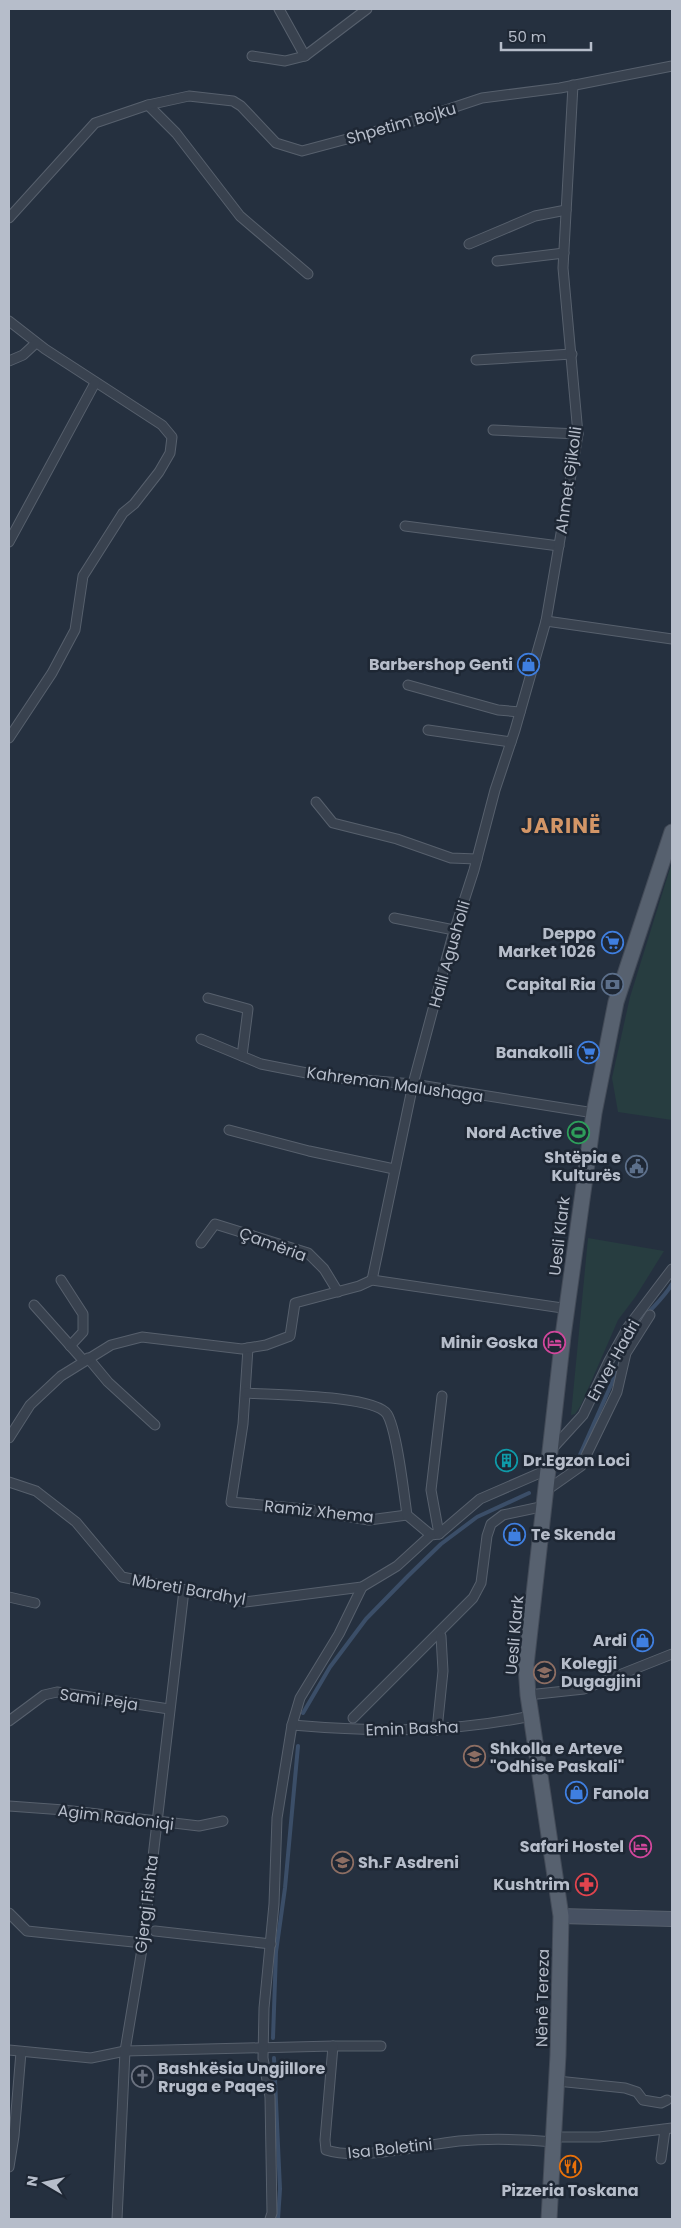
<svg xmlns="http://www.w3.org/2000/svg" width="681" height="2228" font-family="Poppins,sans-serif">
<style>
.green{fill:#273d40}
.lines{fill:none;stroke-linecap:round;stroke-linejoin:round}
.stream{stroke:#3b4e68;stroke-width:4}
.street-casing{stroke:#57606d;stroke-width:11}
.secondary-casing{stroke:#57606d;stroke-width:16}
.primary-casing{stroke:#434b58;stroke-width:17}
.street{stroke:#39424f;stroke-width:9}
.secondary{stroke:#475162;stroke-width:14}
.primary{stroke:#57616f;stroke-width:15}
.labels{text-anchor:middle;stroke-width:5;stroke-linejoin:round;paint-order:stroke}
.street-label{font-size:16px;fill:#b6bdca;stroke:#1e2734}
.poi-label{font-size:16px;font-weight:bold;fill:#b6bdca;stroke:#1e2734;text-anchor:end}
.district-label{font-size:21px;font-weight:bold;letter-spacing:1px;fill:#d39667;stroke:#1e2734}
</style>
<rect width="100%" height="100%" fill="#25303f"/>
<g class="green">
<polygon points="672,862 672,1120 618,1112 612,1078 630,997"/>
<polygon points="588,1238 664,1251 636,1296 618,1320 581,1405 575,1414 571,1415"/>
</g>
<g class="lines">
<g class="stream">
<path d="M647,1314C656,1304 665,1296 672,1284"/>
<polyline points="579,1457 619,1367"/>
<polyline points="303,1713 330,1667 366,1619 408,1576 441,1544 477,1517 529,1493"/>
<polyline points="273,2038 276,1952 285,1888 298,1746"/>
<polyline points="274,2058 280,2189 278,2219"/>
</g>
<defs>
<g id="street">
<polyline points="279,9 305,56"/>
<polyline points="252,56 285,61 305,56 367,9"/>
<polyline points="148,105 176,133 240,216 308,274"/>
<polyline points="9,218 95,123 148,105 189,96 233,101 241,106 276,143 302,151 407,123 482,98 560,88 672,66"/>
<polyline points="469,244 535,216 566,210"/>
<polyline points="497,261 564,253"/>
<polyline points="9,321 45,349 162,425 172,437 170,453 159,472 134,504 123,513 83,576 75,630 52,673 9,738"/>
<polyline points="476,360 572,354"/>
<polyline points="9,361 23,355 36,343"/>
<polyline points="493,430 578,434"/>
<polyline points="405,526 559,546"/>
<polyline points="9,542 95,383"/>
<polyline points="546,621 672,639"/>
<polyline points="408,685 498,710 520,712"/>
<polyline points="428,730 511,742"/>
<polyline points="316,802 333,823 397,839 451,858 477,859"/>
<polyline points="394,918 454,930"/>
<polyline points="208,998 248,1009 242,1056"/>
<polyline points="201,1039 261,1064 327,1077 413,1084 594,1113"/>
<polyline points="229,1130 309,1151 394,1169"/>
<polyline points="201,1243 215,1224 308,1253 324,1269 338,1292"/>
<polyline points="61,1280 83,1314 83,1332 70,1346"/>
<polyline points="372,1280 413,1084 452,938 474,870 495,790 515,730 546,621 578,434 563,268 573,85"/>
<polyline points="34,1305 83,1360"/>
<polyline points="248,1348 243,1424 231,1502 304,1509 369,1520 407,1515"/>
<polyline points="88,1358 108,1382 155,1425"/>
<path d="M246,1393C272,1395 374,1395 387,1414C397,1430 404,1494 407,1515L431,1535"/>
<polyline points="9,1438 30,1405 61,1376 111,1345 142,1337 242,1349 266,1345 290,1336 295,1303 359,1286 372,1280 569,1309"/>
<polyline points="552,1449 583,1415 609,1361 628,1327 672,1269"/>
<polyline points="9,1482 36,1491 76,1522 122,1577 245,1602 362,1587 397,1566 431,1535 439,1534 480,1499 549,1469"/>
<polyline points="547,1490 581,1466 617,1392 626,1353 650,1315"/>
<polyline points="439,1534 431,1490 442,1396"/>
<polyline points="9,1597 35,1603"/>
<polyline points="528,1695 584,1689 672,1654"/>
<polyline points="353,1718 473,1598 481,1583 487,1536 491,1524 503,1515 545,1506"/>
<polyline points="9,1721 44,1695 57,1692 169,1709"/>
<path d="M292,1725C374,1732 450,1733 531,1716"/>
<polyline points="437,1730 443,1671 441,1636"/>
<polyline points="9,1806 64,1810 199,1826 223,1821"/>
<polyline points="9,1913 27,1931 143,1943"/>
<polyline points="155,1931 271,1944"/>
<polyline points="333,2046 381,2046"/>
<path d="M9,2050L91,2058L125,2051L333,2046L325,2140L326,2150C360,2161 422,2145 459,2141C491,2138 521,2139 554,2142"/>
<polyline points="557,2081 625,2088 637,2092 643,2100 661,2103 667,2100"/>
<polyline points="554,2137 599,2137 672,2128"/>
<polyline points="661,2159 665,2130"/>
<polyline points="9,2167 14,2136 21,2052"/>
<polyline points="117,2219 125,2051 143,1943 184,1590"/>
<polyline points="270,2219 272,2213 270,2097 263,2058 264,2008 274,1904 277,1818 292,1725 300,1698 339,1634 362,1587"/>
</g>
<polyline id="secondary" points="561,1916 672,1919"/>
<polyline id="primary" points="549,2219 558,2055 561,1916 528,1695 526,1665 563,1336 594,1113 616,1002 672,832"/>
</defs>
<use href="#street" class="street-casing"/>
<use href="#secondary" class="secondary-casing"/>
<use href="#primary" class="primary-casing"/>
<use href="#street" class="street"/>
<use href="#secondary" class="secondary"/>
<use href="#primary" class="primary"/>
</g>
<defs>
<symbol id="shop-ring" viewBox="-11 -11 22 22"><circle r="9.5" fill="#1e2734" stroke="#3f7fe0" stroke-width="1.5"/><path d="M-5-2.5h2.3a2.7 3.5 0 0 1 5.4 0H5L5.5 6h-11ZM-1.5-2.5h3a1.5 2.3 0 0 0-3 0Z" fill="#3f7fe0"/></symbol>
<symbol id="supermarket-ring" viewBox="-11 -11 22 22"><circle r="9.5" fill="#1e2734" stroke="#3f7fe0" stroke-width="1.5"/><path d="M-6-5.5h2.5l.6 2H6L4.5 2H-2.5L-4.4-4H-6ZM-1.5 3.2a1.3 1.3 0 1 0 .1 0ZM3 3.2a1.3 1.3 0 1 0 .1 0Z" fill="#3f7fe0"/></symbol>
<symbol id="bank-ring" viewBox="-11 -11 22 22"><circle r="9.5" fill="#1e2734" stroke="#5c6f8a" stroke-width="1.5"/><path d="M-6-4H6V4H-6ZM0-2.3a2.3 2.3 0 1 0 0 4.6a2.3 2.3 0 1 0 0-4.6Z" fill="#5c6f8a"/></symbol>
<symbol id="stadium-ring" viewBox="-11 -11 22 22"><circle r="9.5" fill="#1e2734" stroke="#2e9e5b" stroke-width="1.5"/><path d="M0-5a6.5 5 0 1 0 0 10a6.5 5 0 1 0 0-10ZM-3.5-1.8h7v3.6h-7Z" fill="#2e9e5b"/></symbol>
<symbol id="civic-ring" viewBox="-11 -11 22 22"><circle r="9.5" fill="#1e2734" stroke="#5c6f8a" stroke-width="1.5"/><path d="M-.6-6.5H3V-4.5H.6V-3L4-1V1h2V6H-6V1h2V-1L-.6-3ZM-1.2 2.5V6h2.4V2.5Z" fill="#5c6f8a"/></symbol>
<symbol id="hotel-ring" viewBox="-11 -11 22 22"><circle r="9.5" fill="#1e2734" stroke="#d1479c" stroke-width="1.5"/><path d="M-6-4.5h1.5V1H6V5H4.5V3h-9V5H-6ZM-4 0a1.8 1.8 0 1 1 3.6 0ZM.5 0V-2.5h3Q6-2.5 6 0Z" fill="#d1479c"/></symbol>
<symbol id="building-ring" viewBox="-11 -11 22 22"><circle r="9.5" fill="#1e2734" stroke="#0f9aa8" stroke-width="1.5"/><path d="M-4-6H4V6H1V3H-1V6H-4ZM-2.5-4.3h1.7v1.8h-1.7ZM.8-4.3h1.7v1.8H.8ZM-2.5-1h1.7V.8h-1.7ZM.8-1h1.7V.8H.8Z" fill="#0f9aa8"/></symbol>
<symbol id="university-ring" viewBox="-11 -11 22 22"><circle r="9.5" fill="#1e2734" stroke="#8d6e63" stroke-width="1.5"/><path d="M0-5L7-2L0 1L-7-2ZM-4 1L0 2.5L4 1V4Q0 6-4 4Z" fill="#8d6e63"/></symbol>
<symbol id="school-ring" viewBox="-11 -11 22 22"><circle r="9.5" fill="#1e2734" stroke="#8d6e63" stroke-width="1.5"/><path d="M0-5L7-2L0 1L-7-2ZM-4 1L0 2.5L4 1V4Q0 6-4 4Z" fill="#8d6e63"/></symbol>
<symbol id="pharmacy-ring" viewBox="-11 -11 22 22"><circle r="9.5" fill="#1e2734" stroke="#e0444e" stroke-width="1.5"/><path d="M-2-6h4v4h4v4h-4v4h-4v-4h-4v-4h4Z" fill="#e0444e"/></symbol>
<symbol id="church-ring" viewBox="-11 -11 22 22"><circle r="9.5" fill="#1e2734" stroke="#6b7280" stroke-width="1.5"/><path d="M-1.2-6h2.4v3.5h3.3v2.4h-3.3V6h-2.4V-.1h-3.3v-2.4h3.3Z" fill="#6b7280"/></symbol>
<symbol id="restaurant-ring" viewBox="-11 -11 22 22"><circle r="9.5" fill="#1e2734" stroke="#e8710a" stroke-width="1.5"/><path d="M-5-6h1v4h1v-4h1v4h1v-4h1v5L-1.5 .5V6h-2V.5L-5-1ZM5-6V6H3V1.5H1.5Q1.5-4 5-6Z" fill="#e8710a"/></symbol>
</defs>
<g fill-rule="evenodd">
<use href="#shop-ring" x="516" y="652" width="25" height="25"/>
<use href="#supermarket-ring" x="600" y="930" width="25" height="25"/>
<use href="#bank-ring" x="600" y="972" width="25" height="25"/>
<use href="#supermarket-ring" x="576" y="1040" width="25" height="25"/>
<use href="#stadium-ring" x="566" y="1120" width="25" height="25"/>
<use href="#civic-ring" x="624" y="1154" width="25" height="25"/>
<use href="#hotel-ring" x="542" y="1330" width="25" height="25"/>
<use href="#building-ring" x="494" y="1448" width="25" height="25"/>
<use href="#shop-ring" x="502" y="1522" width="25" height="25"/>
<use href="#shop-ring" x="630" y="1628" width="25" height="25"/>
<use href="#university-ring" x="532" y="1660" width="25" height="25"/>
<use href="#school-ring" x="462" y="1744" width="25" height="25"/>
<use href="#shop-ring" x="564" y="1780" width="25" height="25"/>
<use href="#hotel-ring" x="628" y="1834" width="25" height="25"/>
<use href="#school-ring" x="330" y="1850" width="25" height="25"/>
<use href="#pharmacy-ring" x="574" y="1872" width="25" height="25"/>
<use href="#church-ring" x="130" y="2064" width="25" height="25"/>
<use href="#restaurant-ring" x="558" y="2154" width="25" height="25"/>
</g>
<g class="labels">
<g class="street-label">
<text transform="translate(401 123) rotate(-16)" y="6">Shpetim Bojku</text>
<text transform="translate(568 480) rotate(-82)" y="6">Ahmet Gjikolli</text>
<text transform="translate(449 954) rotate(-74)" y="6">Halil Agusholli</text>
<text transform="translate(395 1084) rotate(8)" y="6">Kahreman Malushaga</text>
<text transform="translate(559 1236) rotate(-83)" y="6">Uesli Klark</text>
<text transform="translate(273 1244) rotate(20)" y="6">Çamëria</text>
<text transform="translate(613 1360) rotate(-61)" y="6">Enver Hadri</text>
<text transform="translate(319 1511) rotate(6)" y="6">Ramiz Xhema</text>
<text transform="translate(189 1589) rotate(10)" y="6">Mbreti Bardhyl</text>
<text transform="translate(514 1635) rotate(-85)" y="6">Uesli Klark</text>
<text transform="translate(99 1699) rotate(8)" y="6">Sami Peja</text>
<text transform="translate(412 1728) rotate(-2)" y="6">Emin Basha</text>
<text transform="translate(116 1817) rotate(7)" y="6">Agim Radoniqi</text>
<text transform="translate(146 1904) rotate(-83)" y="6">Gjergj Fishta</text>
<text transform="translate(542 1998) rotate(-89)" y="6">Nënë Tereza</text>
<text transform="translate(390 2148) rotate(-6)" y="6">Isa Boletini</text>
</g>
<g class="poi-label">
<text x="513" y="670">Barbershop Genti</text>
<text x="596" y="939">Deppo<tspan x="596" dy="18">Market 1026</tspan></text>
<text x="596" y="990">Capital Ria</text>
<text x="573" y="1058">Banakolli</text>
<text x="562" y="1138">Nord Active</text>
<text x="621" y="1163">Shtëpia e<tspan x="621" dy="18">Kulturës</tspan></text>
<text x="538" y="1348">Minir Goska</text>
<text x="523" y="1466" text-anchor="start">Dr.Egzon Loci</text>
<text x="531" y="1540" text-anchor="start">Te Skenda</text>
<text x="627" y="1646">Ardi</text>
<text x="561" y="1669" text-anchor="start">Kolegji<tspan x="561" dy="18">Dugagjini</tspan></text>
<text x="490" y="1754" text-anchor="start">Shkolla e Arteve<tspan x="490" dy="18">"Odhise Paskali"</tspan></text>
<text x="593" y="1799" text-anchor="start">Fanola</text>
<text x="624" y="1852">Safari Hostel</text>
<text x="358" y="1868" text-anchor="start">Sh.F Asdreni</text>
<text x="570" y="1890">Kushtrim</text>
<text x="158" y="2074" text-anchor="start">Bashkësia Ungjillore<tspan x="158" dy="18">Rruga e Paqes</tspan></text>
<text x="570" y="2196" text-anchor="middle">Pizzeria Toskana</text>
</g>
<g class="district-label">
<text x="561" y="833">JARINË</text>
</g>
</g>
<rect width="681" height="2228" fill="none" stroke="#b6bdca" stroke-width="20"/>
<g transform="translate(45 2183) rotate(279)" stroke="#1e2734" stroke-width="4" paint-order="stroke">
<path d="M0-4L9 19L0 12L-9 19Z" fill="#b6bdca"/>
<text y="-8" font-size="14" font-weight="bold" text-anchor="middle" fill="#b6bdca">N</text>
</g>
<path d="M501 42v8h90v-8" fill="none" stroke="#b6bdca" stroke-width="2.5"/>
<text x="508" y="42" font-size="15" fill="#b6bdca" stroke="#1e2734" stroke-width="4" paint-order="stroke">50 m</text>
</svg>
